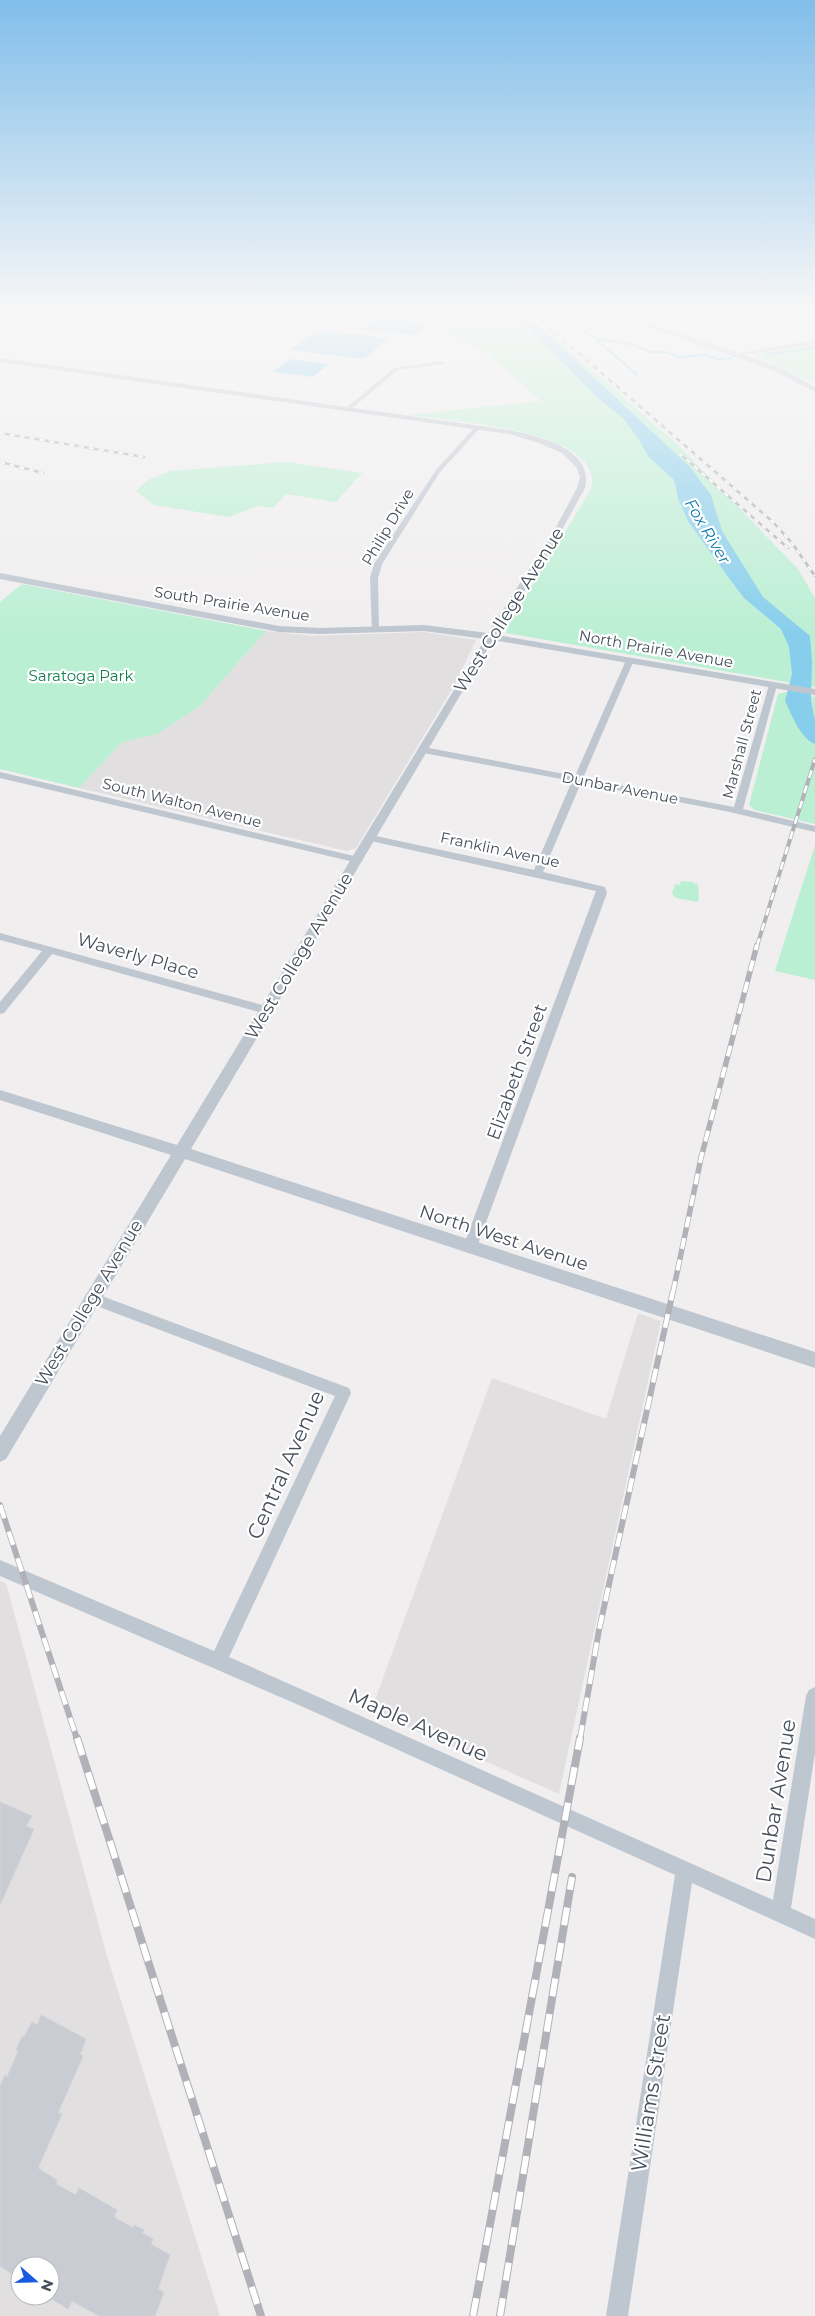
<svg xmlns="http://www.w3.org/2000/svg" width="815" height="2316" font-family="Montserrat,sans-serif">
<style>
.education{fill:#e1dfe0;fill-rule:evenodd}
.green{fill:#bbefd4}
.water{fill:#87ceec}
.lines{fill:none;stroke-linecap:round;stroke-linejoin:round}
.stream{stroke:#87ceec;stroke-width:2}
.building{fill:#caccd3;stroke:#d2d3d9}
.minor{fill:#bec6d0;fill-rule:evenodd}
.tertiary{fill:#bec6d0;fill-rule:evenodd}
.secondary{fill:#c0c9d7;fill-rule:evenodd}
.rail-far4-casing{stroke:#b0b2b8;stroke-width:2.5}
.rail-far3-casing{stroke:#b0b2b8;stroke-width:4}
.rail-far2-casing{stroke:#b0b2b8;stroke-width:5.5}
.rail-far1-casing{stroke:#b0b2b8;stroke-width:6}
.rail-casing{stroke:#b0b2b8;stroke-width:8}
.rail-far4{stroke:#fff;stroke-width:2;stroke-dasharray:5;stroke-linecap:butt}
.rail-far3{stroke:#fff;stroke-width:2.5;stroke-dasharray:8;stroke-linecap:butt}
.rail-far2{stroke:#fff;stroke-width:4;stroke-dasharray:11;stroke-linecap:butt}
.rail-far1{stroke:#fff;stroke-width:4.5;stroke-dasharray:14;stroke-linecap:butt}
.rail{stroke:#fff;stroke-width:6;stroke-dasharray:18;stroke-linecap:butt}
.labels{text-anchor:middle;stroke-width:4.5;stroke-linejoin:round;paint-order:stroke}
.far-street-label{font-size:15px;fill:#464f5b;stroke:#fff}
.far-park-label{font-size:15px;fill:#167d54;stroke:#fff}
.far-water-label{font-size:16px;font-style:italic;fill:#0b78a9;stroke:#fff}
.street-label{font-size:18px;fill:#464f5b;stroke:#fff}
.near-street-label{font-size:21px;fill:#464f5b;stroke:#fff}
</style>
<rect width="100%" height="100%" fill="#f0eeee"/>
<g class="education">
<polygon points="266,631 314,636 424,632 476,640 455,684 356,848 347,851 79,788 122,742 157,734 199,707"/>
<polygon points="638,1313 661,1321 559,1794 371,1711 492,1378 606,1419"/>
<path d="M0,1581L6,1583L107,1956L220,2316H0ZM20,2266H50V2296H20Z"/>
</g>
<g class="green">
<path d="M462,310H523L678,445L798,569L815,598V687L506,633V629L590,491C613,430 443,420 408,415L541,401L488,354L439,329Z"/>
<polygon points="815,344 815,380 806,380 754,354"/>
<polygon points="287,462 362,473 336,502 286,494 273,508 257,506 229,517 154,505 136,491 148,480 170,471"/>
<polygon points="22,584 266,631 199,707 157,734 122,742 79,788 0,769 0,602"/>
<polygon points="786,692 815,697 815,824 755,810 749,805 778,694"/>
<polygon points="815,845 815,980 775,971"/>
<polygon points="681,881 692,882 698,885 699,900 697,902 676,898 672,894 675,884 680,885"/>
</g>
<g class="water">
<path d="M174,310H252C231,325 197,318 174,310Z"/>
<path d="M484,310H518L527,315L689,466L711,495L722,531L763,597L810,636L812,662L811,700L815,721V744C800,738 792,715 785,701L792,674L789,647L781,629L744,598L726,574L688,521L679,501L674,480L648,456L638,438L623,418L599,399L521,321Z"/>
<polygon points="377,316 431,323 418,335 360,330"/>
<polygon points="317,330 388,338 364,359 291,350"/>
<polygon points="290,359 329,364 313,377 273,372"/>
</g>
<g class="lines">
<g class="stream">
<polyline points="563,314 594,338 634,345 651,352 665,352 679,357 704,355 718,359 731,358"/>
<polyline points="597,340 637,375"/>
<polyline points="767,354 815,348"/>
</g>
</g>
<g class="building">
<polygon points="0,1802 32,1816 26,1826 34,1829 0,1905"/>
<polygon points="41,2015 86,2039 80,2054 83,2056 58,2113 62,2114 38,2168 57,2180 56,2184 76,2195 79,2188 117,2210 114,2217 133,2228 134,2225 144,2230 142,2233 153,2239 151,2244 170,2255 158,2289 164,2292 155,2316 99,2316 72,2301 68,2309 50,2298 50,2266 20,2266 20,2280 0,2266 0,2086 5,2075 7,2077 18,2052 16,2050 22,2036 24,2037 32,2022 37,2025"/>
</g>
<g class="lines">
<g class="minor">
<polygon points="815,340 815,344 736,356 733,354"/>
<polygon points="442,361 444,364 398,370 350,410 345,409 394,368"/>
<polygon points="475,427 480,428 440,472 382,564 378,578 379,629 372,631 370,578 374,564 436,470"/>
<polygon points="627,658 634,660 583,778 734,807 769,685 773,683 777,685 743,809 815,826 815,832 725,811 581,783 543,872 605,887 607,893 477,1247 475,1251 470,1253 465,1251 463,1247 596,891 371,841 366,838 371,835 534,870 572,781 424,753 420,750 424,747 575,776"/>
<polygon points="0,772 358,857 363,860 358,863 0,778"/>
<polygon points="0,933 266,1006 272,1010 266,1014 52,954 4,1013 0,1014 0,1002 42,951 0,940"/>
<polygon points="91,1292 349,1388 351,1393 229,1657 773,1900 806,1696 809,1690 815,1687 815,1753 791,1908 815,1919 815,1939 692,1883 628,2316 606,2316 675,1875 301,1706 0,1576 0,1560 214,1651 335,1396 86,1302 84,1298 86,1294"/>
</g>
<path class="tertiary" d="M0,358L509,430C537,436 595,448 585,488L548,555L496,635L815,689V695L493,640L191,1149L815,1352V1368L185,1159L6,1459L0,1462V1436L171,1155L0,1100V1090L177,1145L485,639L424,631L320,634L279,632L0,579V573L279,626L320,628L424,625L488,633L555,529L577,488L580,477L577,468L562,453L539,443L509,434L0,362Z"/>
<polygon class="secondary" points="600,310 611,310 780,367 815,387 815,392 774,371"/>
<defs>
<g id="rail-far4">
<polyline points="529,310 773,522 792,543 815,576"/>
<polyline points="0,433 144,457"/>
<polyline points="679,453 788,548"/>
<polyline points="0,462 43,473"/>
</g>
<polyline id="rail-far3" points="757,946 815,759"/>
<polyline id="rail-far2" points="673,1292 701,1158 757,945"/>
<g id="rail-far1">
<polyline points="0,1505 77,1739"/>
<polyline points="580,1739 599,1630 673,1291"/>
</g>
<g id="rail">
<polyline points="77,1738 261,2316"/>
<polyline points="473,2316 580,1738"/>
<polyline points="500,2316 572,1877"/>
</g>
</defs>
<use href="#rail-far4" class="rail-far4-casing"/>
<use href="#rail-far3" class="rail-far3-casing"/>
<use href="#rail-far2" class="rail-far2-casing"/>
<use href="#rail-far1" class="rail-far1-casing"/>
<use href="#rail" class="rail-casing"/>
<use href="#rail-far4" class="rail-far4"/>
<use href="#rail-far3" class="rail-far3"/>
<use href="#rail-far2" class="rail-far2"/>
<use href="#rail-far1" class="rail-far1"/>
<use href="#rail" class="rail"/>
</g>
<linearGradient id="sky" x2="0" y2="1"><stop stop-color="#81beea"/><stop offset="0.49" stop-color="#f8f7f7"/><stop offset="1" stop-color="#f8f7f7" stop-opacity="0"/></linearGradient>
<rect width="815" height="635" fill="url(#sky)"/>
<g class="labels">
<g class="far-street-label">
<text transform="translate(388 527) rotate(-59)" y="5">Philip Drive</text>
<text transform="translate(232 604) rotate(9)" y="5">South Prairie Avenue</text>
<text transform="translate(656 649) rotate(10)" y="5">North Prairie Avenue</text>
<text transform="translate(742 744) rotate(-75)" y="5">Marshall Street</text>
<text transform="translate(620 788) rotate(11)" y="5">Dunbar Avenue</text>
<text transform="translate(182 803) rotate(14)" y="5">South Walton Avenue</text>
<text transform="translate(500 850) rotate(12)" y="5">Franklin Avenue</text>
</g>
<g class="far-park-label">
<text x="81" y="681">Saratoga Park</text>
</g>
<g class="far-water-label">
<text transform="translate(708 531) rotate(59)" y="6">Fox River</text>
</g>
<g class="street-label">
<text transform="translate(509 610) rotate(-58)" y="6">West College Avenue</text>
<text transform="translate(138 956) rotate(16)" y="6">Waverly Place</text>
<text transform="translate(299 956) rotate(-59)" y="6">West College Avenue</text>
<text transform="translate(517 1072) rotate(-70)" y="6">Elizabeth Street</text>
<text transform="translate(504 1238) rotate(18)" y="6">North West Avenue</text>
<text transform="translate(89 1303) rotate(-59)" y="6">West College Avenue</text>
</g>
<g class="near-street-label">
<text transform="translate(286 1465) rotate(-66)" y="7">Central Avenue</text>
<text transform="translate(418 1725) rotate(24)" y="7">Maple Avenue</text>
<text transform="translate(776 1801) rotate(-81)" y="7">Dunbar Avenue</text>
<text transform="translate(651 2093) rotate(-81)" y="7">Williams Street</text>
</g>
</g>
<g transform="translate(35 2281) rotate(110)"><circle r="24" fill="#ffffff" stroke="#b5b9bd"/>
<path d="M0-4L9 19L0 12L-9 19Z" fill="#175be1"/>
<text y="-8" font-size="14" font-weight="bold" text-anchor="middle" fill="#464f5b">N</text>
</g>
</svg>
